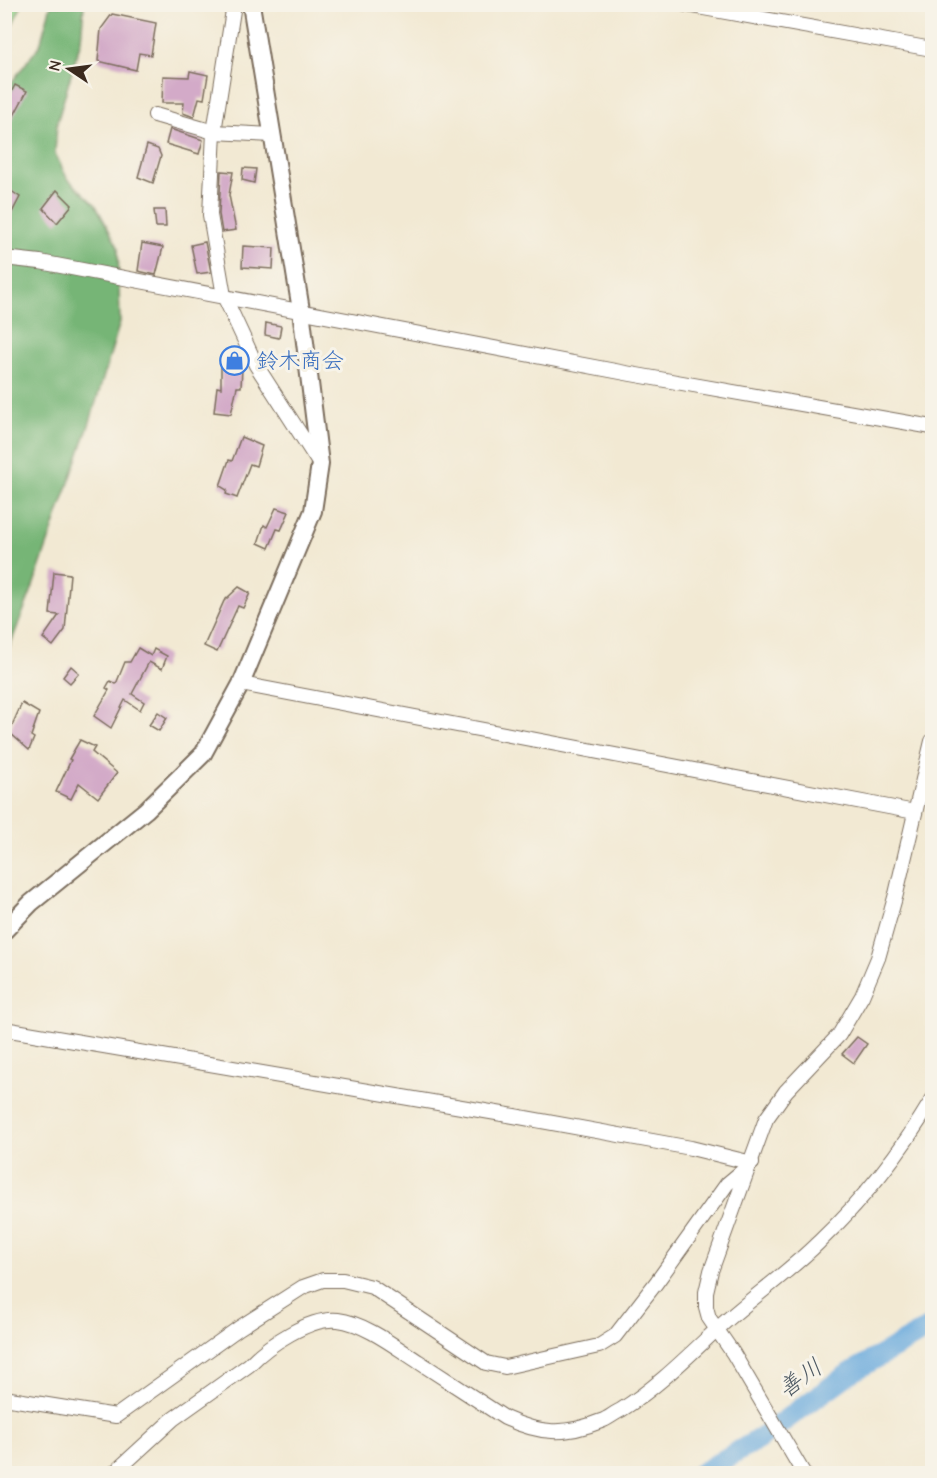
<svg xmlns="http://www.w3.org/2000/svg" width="937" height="1478" font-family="'Comic Neue','Klee One',sans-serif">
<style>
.green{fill:#93d38a;stroke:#677e54;stroke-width:1.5}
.forest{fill:#76b576;stroke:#58704a;stroke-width:1.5}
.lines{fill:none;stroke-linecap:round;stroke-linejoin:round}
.river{stroke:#6aaadd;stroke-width:21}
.building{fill:#d3aac8}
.minor-casing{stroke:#7b6d5d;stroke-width:16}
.tertiary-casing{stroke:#7b6d5d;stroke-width:20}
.minor{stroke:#fff;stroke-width:14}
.tertiary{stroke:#fff;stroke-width:16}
.labels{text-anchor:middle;stroke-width:6;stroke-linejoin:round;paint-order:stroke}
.shop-label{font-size:22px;fill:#366cbe;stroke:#f7f3e8;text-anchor:start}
.water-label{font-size:24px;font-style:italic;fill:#4b5761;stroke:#f7f3e8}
</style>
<rect width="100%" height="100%" fill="#f7f3e8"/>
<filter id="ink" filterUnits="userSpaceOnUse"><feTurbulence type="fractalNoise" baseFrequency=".0167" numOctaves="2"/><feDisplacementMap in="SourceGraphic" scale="12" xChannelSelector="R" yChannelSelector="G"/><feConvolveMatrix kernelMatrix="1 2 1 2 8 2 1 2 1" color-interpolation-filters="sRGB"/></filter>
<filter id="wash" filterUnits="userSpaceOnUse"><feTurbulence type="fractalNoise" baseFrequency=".008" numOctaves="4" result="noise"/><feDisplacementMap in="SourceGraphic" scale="24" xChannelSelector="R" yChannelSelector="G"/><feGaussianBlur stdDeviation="1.35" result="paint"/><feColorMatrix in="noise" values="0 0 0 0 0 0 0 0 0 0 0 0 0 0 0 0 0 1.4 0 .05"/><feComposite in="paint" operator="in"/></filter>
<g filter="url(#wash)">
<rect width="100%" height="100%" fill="#f2e9d3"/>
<polygon class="green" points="5,4 22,5 5,39 4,5"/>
<polygon class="forest" points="51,5 84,5 81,40 57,123 55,153 67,178 95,204 118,247 120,322 90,422 31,592 5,658 5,91 40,45"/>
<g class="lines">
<polyline class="river" points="700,1474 759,1439 847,1375 932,1326"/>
</g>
<g id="blocks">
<g class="building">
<polygon points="112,14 156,23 151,55 139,53 136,70 98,61 101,29"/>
<polygon points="190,71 208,75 204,99 199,98 194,117 183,113 184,103 162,103 163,76 189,77"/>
<polygon points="15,85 27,91 11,121 4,118 4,106"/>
<polygon points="170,129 203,140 199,154 166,144"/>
<polygon points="147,145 158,149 161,156 153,183 138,177"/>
<polygon points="243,168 256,169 254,183 242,180"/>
<polygon points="221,171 233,172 229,195 236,230 222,232 219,214"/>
<polygon points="4,186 20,197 4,228"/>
<polygon points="57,190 72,205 57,223 43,208"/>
<polygon points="154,210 165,210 166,227 156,227"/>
<polygon points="205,242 211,272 197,274 191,245"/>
<polygon points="142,243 163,247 156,275 138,271"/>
<polygon points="243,246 274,248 273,269 242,267"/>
<polygon points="266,323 281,326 279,338 265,335"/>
<polygon points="221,367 242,368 241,387 237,387 231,414 214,412 217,387 221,388"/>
<polygon points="241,437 262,446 256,466 250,464 237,498 226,494 227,490 220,486 229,460 232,461"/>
<polygon points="276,508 289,512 281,530 277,529 269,548 258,543 264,525 267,527"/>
<polygon points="54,572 70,574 65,630 53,646 43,638 59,615 50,614"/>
<polygon points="239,587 250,593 243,608 238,606 217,652 204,646 224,601"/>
<polygon points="138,648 151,656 154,649 167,656 162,669 149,662 132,694 144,702 140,710 125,700 111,728 94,716 109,690 106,688 110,681 116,684 125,662 130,662"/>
<polygon points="71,666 79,673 70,683 63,677"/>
<polygon points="22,703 39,713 31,736 34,738 29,750 9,732"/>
<polygon points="158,712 167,718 159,731 149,725"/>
<polygon points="80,740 95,747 92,752 117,773 98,798 79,783 71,799 56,792 71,760 69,759"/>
<polygon points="857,1037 867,1044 854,1063 842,1054"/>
</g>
</g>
</g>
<g filter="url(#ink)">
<use href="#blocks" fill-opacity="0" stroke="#7b6d5d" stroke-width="1.5"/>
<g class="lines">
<defs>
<g id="minor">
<polyline points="234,4 214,132 210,215 224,296 256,365 319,463"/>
<polyline points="681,4 932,49"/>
<polyline points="155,115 214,132 273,135"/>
<polyline points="4,258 40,262 631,374 932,427"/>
<polyline points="241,684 915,812"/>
<polyline points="4,1029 514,1116 691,1148 752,1163"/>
<polyline points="4,1398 116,1416 239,1328 303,1287 323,1280 343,1280 372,1287 486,1363 505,1367 599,1346 615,1336 656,1283 727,1184 752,1163"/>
<path d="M113,1474L173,1419L249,1365C268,1345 310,1317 338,1320C365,1323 397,1348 419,1362C448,1381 476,1399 505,1418C540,1434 564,1436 601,1421C608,1419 614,1413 621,1410C656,1388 685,1359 715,1331C748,1300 787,1274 819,1242C863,1200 901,1152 932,1100"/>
<polyline points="804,1474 733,1353 709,1318 706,1307 706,1292 711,1271 766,1119 786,1091 839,1035 862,996 878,958 896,894 932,741"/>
</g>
<polyline id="tertiary" points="4,931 31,903 146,810 203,754 241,684 313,511 320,464 301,310 251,4"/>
</defs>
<use href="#minor" class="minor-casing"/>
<use href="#tertiary" class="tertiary-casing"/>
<use href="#minor" class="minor"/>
<use href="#tertiary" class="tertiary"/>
</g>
</g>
<defs>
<symbol id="shop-ring" viewBox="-11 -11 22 22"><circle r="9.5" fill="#f7f3e8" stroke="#3f7fe0" stroke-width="1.5"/><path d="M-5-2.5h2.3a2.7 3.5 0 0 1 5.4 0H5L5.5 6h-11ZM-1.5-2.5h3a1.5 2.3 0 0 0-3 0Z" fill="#3f7fe0"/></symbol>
</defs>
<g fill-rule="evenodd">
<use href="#shop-ring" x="218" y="344" width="33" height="33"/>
</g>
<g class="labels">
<g class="shop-label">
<text x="256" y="368">鈴木商会</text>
</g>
<g class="water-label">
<text transform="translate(800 1378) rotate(-36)" y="8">善川</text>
</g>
</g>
<rect width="937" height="1478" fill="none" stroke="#f7f3e8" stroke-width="24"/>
<g transform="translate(69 69) rotate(283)" stroke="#f7f3e8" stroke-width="4.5" paint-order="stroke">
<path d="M0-4.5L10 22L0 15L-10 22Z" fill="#3b2a1e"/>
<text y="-9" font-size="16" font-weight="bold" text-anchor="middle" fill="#3b2a1e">N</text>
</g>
</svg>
